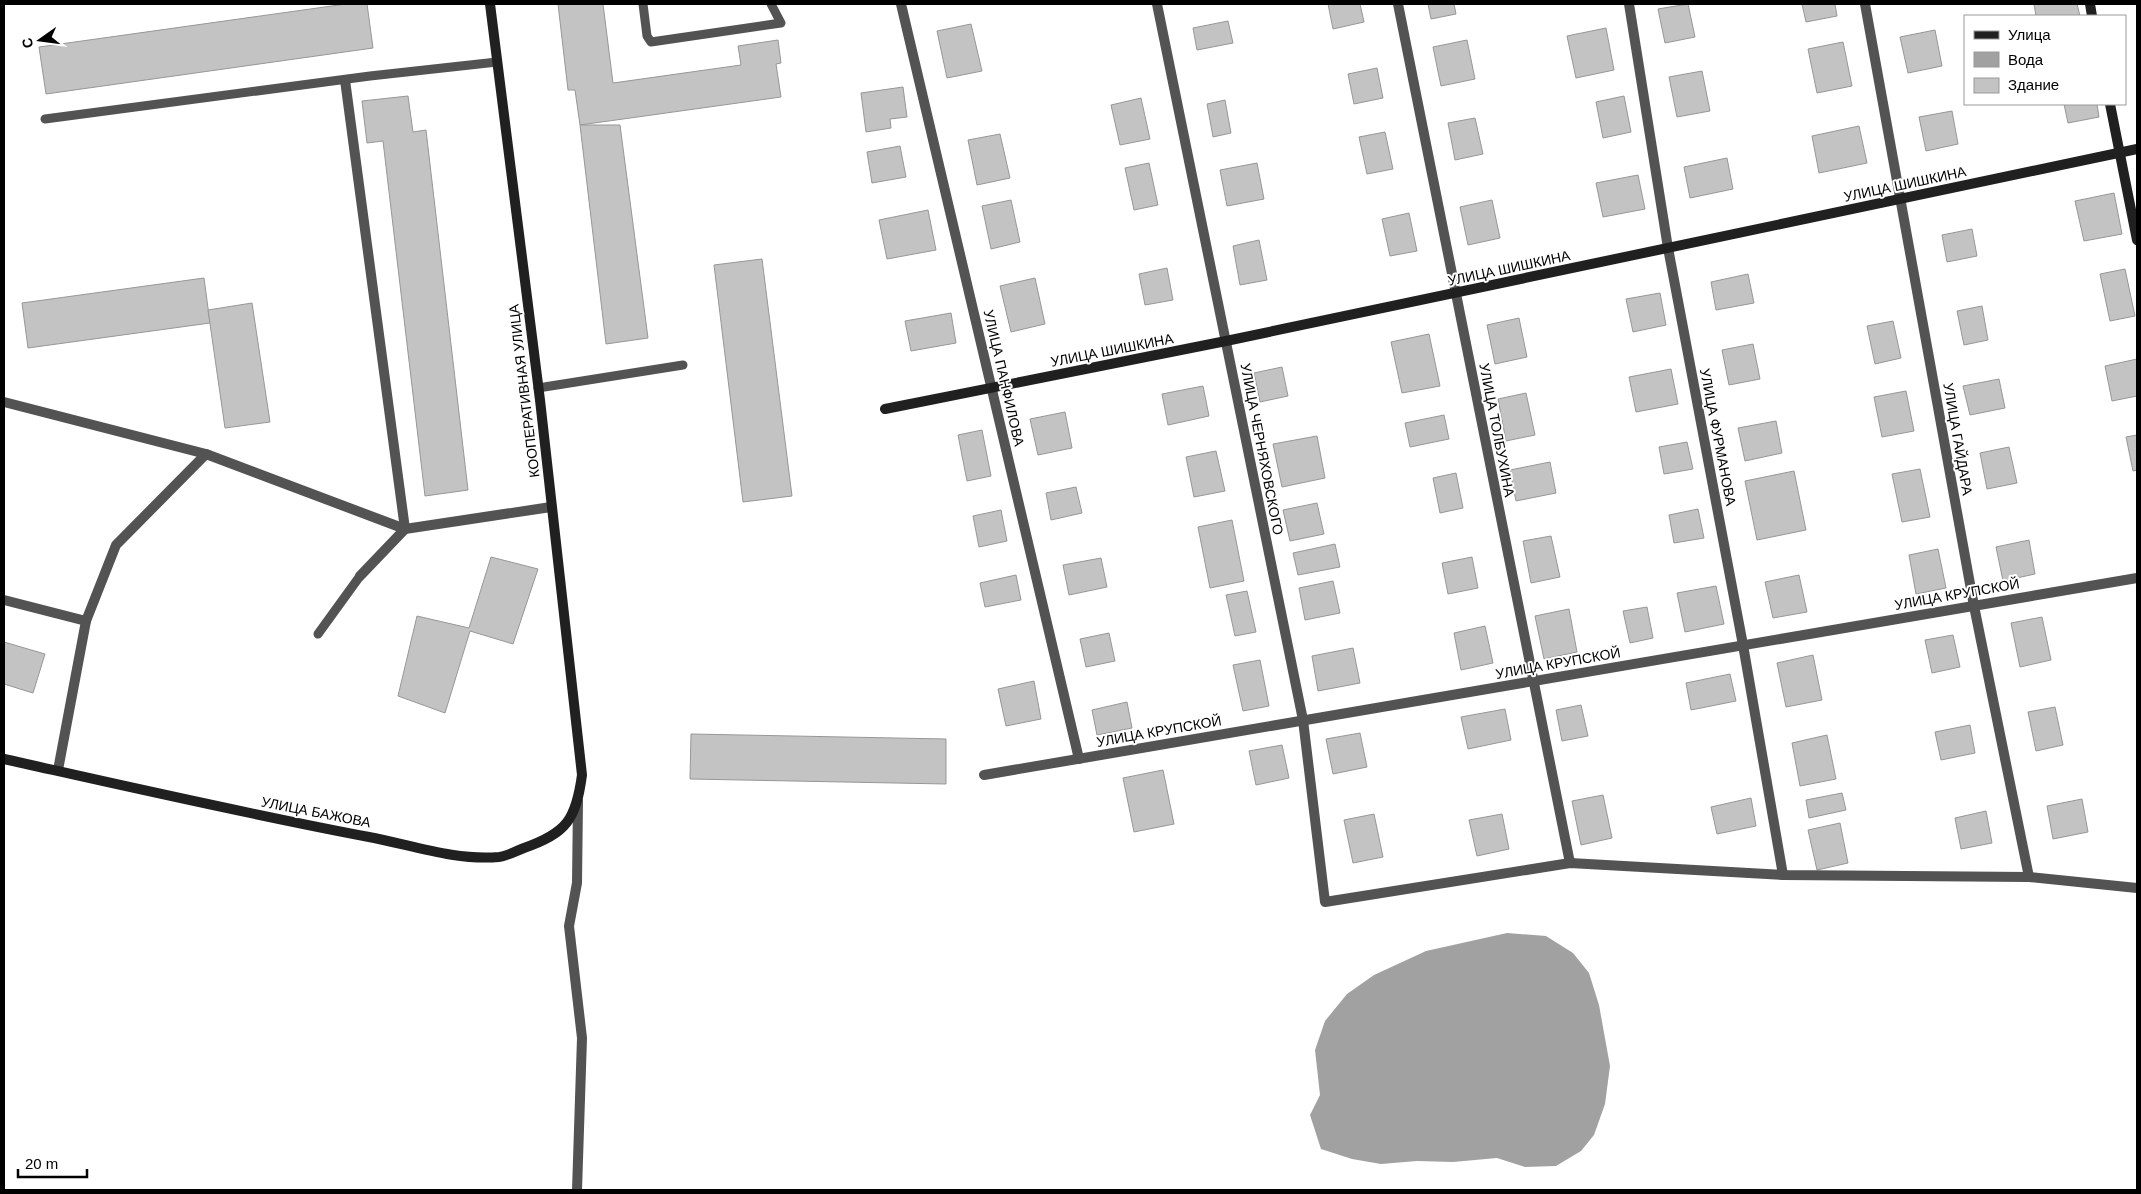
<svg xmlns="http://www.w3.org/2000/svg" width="2141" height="1194" font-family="Helvetica,sans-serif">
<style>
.water{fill:#a1a1a1}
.building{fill:#c3c3c3;stroke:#979797}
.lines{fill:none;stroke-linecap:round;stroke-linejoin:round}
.lane{stroke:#535353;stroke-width:9}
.street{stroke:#535353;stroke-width:10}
.secondary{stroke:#202020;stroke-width:10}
.labels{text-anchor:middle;stroke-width:4;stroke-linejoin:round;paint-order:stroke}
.street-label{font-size:14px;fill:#000;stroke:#fff}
</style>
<rect width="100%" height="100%" fill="#fff"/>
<polygon class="water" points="1507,933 1546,936 1573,953 1589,973 1599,1005 1610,1066 1605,1104 1594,1135 1581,1151 1556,1166 1525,1167 1497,1158 1453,1162 1417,1161 1381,1164 1352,1159 1321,1149 1310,1115 1320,1095 1315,1050 1325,1021 1347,994 1374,975 1426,951"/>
<g class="building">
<polygon points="346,4 367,4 373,48 46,94 39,47"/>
<polygon points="558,4 603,4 613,83 741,65 738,46 778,40 781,63 776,64 781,97 580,125 575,90 568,90"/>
<polygon points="1328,4 1360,4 1364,22 1333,29"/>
<polygon points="1428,4 1454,4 1456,14 1431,19"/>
<polygon points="1688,4 1695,37 1665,43 1658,9"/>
<polygon points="1802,4 1835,4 1837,16 1806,22"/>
<polygon points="2034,4 2077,4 2080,16 2036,16"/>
<polygon points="1228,21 1233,43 1197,50 1193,28"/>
<polygon points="971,24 982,71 947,78 937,31"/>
<polygon points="1606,28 1614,70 1576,78 1567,36"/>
<polygon points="1935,30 1942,66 1908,73 1900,37"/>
<polygon points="1467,40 1475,79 1441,86 1433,47"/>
<polygon points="1843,42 1852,86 1817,93 1808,49"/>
<polygon points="1377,68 1383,98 1354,104 1348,74"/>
<polygon points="1702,71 1710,111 1677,117 1669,77"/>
<polygon points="903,87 907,117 890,119 891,128 866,132 861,93"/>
<polygon points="408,96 413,132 426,130 468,490 425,496 383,141 367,143 362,101"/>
<polygon points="1624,96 1631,132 1603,138 1596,102"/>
<polygon points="1141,98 1150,139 1120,145 1111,105"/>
<polygon points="1225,100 1231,133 1213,137 1207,104"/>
<polygon points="2064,104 2097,104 2099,117 2068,123"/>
<polygon points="1952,111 1958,144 1926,151 1919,117"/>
<polygon points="1475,118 1483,154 1455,160 1448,123"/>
<polygon points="580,125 620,125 648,338 606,344"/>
<polygon points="1859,126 1867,163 1819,173 1812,136"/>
<polygon points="1385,132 1393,169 1367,174 1359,137"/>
<polygon points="1000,134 1010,178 977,185 968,140"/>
<polygon points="900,146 906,177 872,183 867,152"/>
<polygon points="1727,158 1733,189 1690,198 1684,167"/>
<polygon points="1149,163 1158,205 1134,210 1125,168"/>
<polygon points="1257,163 1264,199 1227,206 1220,170"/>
<polygon points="1638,175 1645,209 1603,217 1596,183"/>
<polygon points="2114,193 2122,234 2084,241 2075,201"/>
<polygon points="1011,200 1020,242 991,249 982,206"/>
<polygon points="1492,200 1500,238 1468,245 1460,207"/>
<polygon points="928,210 936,250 887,259 879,220"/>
<polygon points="1409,213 1417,251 1390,256 1382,219"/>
<polygon points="1972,229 1977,256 1947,262 1942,235"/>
<polygon points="1259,240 1267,280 1240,285 1233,246"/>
<polygon points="762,259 792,496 743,502 714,265"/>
<polygon points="1167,268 1173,300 1145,305 1139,274"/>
<polygon points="2125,269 2135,316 2110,321 2100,274"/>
<polygon points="1748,274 1754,303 1716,310 1711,282"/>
<polygon points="204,278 210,323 28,348 22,303"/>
<polygon points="1035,278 1045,324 1011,332 1000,286"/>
<polygon points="1660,293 1666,325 1633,332 1626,299"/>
<polygon points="252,303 270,422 225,428 208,310"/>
<polygon points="1982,306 1988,340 1964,345 1957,311"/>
<polygon points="951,313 956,343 911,351 905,321"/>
<polygon points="1519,318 1527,357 1495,364 1487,325"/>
<polygon points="1893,321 1901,358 1875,364 1867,326"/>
<polygon points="1429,334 1440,386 1402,393 1391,342"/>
<polygon points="1753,344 1760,379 1729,385 1722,350"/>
<polygon points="2137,359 2137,396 2112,401 2105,366"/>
<polygon points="1282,367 1288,396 1260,402 1254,373"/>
<polygon points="1671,369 1678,404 1636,412 1629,377"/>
<polygon points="1999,379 2005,408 1970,415 1963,386"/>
<polygon points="1203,386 1209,416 1168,425 1162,394"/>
<polygon points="1906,391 1914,431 1882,437 1874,397"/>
<polygon points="1526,393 1535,435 1506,441 1498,399"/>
<polygon points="1065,412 1072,448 1038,455 1030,419"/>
<polygon points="1444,415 1449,439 1410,447 1405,423"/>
<polygon points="1776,421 1782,453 1745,461 1738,428"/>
<polygon points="982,430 991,476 967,481 958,435"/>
<polygon points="2137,435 2137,470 2133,471 2126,437"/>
<polygon points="1317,436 1325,478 1282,487 1273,444"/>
<polygon points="1687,442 1693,469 1664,474 1659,447"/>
<polygon points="2009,447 2017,483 1987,489 1980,453"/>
<polygon points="1216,451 1225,491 1194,497 1186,457"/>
<polygon points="1550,462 1556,493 1516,501 1510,470"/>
<polygon points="1920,469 1930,517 1902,522 1892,474"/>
<polygon points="1794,471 1806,530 1757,540 1745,481"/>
<polygon points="1456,473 1463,508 1440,513 1433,478"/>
<polygon points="1076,487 1082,513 1051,520 1046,493"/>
<polygon points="1317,503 1324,534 1290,541 1283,510"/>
<polygon points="1698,509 1704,538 1674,543 1669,515"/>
<polygon points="1001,510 1007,541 979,547 973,516"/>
<polygon points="1232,520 1244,581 1210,588 1198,527"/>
<polygon points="1551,536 1560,577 1531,583 1523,541"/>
<polygon points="2029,540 2035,574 2003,581 1996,547"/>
<polygon points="1335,544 1340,567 1298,575 1293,553"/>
<polygon points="1938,549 1946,588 1916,594 1909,555"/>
<polygon points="491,557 538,569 513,644 470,631 445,713 398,696 417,616 469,628"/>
<polygon points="1472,557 1478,588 1448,594 1442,563"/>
<polygon points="1101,558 1107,587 1069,595 1063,565"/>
<polygon points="1016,575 1021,600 985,607 980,583"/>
<polygon points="1799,575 1807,612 1773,618 1765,582"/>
<polygon points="1333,581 1340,613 1305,620 1299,588"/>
<polygon points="1716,586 1724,624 1685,632 1677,593"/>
<polygon points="1247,591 1256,632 1235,636 1226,595"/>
<polygon points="1647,607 1653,638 1630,643 1623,611"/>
<polygon points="1569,609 1577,652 1544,659 1535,616"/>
<polygon points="2042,617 2051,660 2020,667 2011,623"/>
<polygon points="1485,626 1493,663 1461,670 1454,633"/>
<polygon points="1109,633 1115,661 1086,667 1080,639"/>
<polygon points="1953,635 1960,667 1932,673 1925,640"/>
<polygon points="4,642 45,654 33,693 4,684"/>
<polygon points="1353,648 1360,683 1318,691 1312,656"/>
<polygon points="1813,655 1822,700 1786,707 1777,663"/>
<polygon points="1260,660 1269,706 1243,711 1233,665"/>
<polygon points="1730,674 1736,701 1691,710 1686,683"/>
<polygon points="1034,681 1041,719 1006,726 998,689"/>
<polygon points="1127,702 1132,728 1097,735 1092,710"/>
<polygon points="1581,705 1588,736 1562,741 1556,710"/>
<polygon points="2055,707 2063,745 2036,751 2028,712"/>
<polygon points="1505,709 1511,740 1468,749 1461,717"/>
<polygon points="1970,725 1975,753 1941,760 1935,732"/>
<polygon points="1360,733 1367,767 1333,774 1326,739"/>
<polygon points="691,734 946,739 946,784 690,779"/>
<polygon points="1827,735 1836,779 1800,786 1792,743"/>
<polygon points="1282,745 1289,778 1256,785 1249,751"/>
<polygon points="1163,770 1174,824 1134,832 1123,778"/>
<polygon points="1842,793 1846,810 1809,818 1806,800"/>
<polygon points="1603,795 1612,838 1581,845 1572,801"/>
<polygon points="1751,798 1756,826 1717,834 1711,807"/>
<polygon points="2082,799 2088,832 2053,839 2047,806"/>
<polygon points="1986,811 1992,843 1961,849 1955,818"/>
<polygon points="1374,814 1383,857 1353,863 1344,820"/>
<polygon points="1502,814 1509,849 1477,856 1469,820"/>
<polygon points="1840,823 1848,863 1817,870 1808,830"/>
</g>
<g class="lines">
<g class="lane">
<polyline points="643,4 647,36 651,42 781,23 771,4"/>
<polyline points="45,119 370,76 497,62"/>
<polyline points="538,388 683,365"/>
<polyline points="318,634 360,576"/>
</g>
<g class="street">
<polyline points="901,4 1079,759"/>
<polyline points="1157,4 1303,720 1325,902 1570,863 1783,875 2029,877 2137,888"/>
<polyline points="1398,4 1570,863"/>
<polyline points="1629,4 1668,248 1743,645 1783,875"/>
<polyline points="1865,4 1974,606 2029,877"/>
<polyline points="4,402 206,454"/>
<polyline points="360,576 405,529 551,507"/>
<polyline points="4,600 86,621 116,545 206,454 405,529 345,80"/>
<polyline points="58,770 86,621"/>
<polyline points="984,775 2137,578"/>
<polyline points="577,1190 582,1038 569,926 577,883 578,801"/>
</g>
<g class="secondary">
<polyline points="2090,4 2092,16"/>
<polyline points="2110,104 2137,240"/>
<polyline points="885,409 1226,341 2137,149"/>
<path d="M4,759C125,786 247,814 369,837C411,845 456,861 499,857C507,856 516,851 524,848C567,833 576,819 582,775L540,400L490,4"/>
</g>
</g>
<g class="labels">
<g class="street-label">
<text transform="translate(1905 184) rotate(-12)" y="5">УЛИЦА ШИШКИНА</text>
<text transform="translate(1509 268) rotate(-12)" y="5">УЛИЦА ШИШКИНА</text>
<text transform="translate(1112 350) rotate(-11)" y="5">УЛИЦА ШИШКИНА</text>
<text transform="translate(1004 378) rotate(77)" y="5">УЛИЦА ПАНФИЛОВА</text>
<text transform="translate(524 391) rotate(-97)" y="5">КООПЕРАТИВНАЯ УЛИЦА</text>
<text transform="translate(1497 430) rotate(79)" y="5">УЛИЦА ТОЛБУХИНА</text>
<text transform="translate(1718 437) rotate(79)" y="5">УЛИЦА ФУРМАНОВА</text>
<text transform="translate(1958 439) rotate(80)" y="5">УЛИЦА ГАЙДАРА</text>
<text transform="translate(1262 449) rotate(79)" y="5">УЛИЦА ЧЕРНЯХОВСКОГО</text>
<text transform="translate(1957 594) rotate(-10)" y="5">УЛИЦА КРУПСКОЙ</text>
<text transform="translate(1558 663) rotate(-10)" y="5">УЛИЦА КРУПСКОЙ</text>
<text transform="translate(1159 731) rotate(-10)" y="5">УЛИЦА КРУПСКОЙ</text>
<text transform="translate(316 812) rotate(11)" y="5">УЛИЦА БАЖОВА</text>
</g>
</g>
<rect width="2141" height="1194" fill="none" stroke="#000000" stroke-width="10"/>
<rect x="1964" y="15" width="162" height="90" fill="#ffffff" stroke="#999999"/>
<rect x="1974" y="31" width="25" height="8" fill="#202020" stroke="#999999"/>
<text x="2008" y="40" font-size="15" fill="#000000">Улица</text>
<rect x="1974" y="52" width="25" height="15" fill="#a1a1a1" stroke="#999999"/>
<text x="2008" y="65" font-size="15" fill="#000000">Вода</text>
<rect x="1974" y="78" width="25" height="15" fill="#c3c3c3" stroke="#999999"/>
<text x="2008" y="90" font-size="15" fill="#000000">Здание</text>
<g transform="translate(40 40) rotate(256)" stroke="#ffffff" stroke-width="4" paint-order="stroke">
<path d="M0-4L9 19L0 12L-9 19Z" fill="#000000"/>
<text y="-8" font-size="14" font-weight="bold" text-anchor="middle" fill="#000000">С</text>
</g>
<path d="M18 1169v8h69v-8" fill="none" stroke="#000000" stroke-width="2.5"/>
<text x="25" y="1169" font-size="15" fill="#000000" stroke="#ffffff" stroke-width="4" paint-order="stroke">20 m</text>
</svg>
